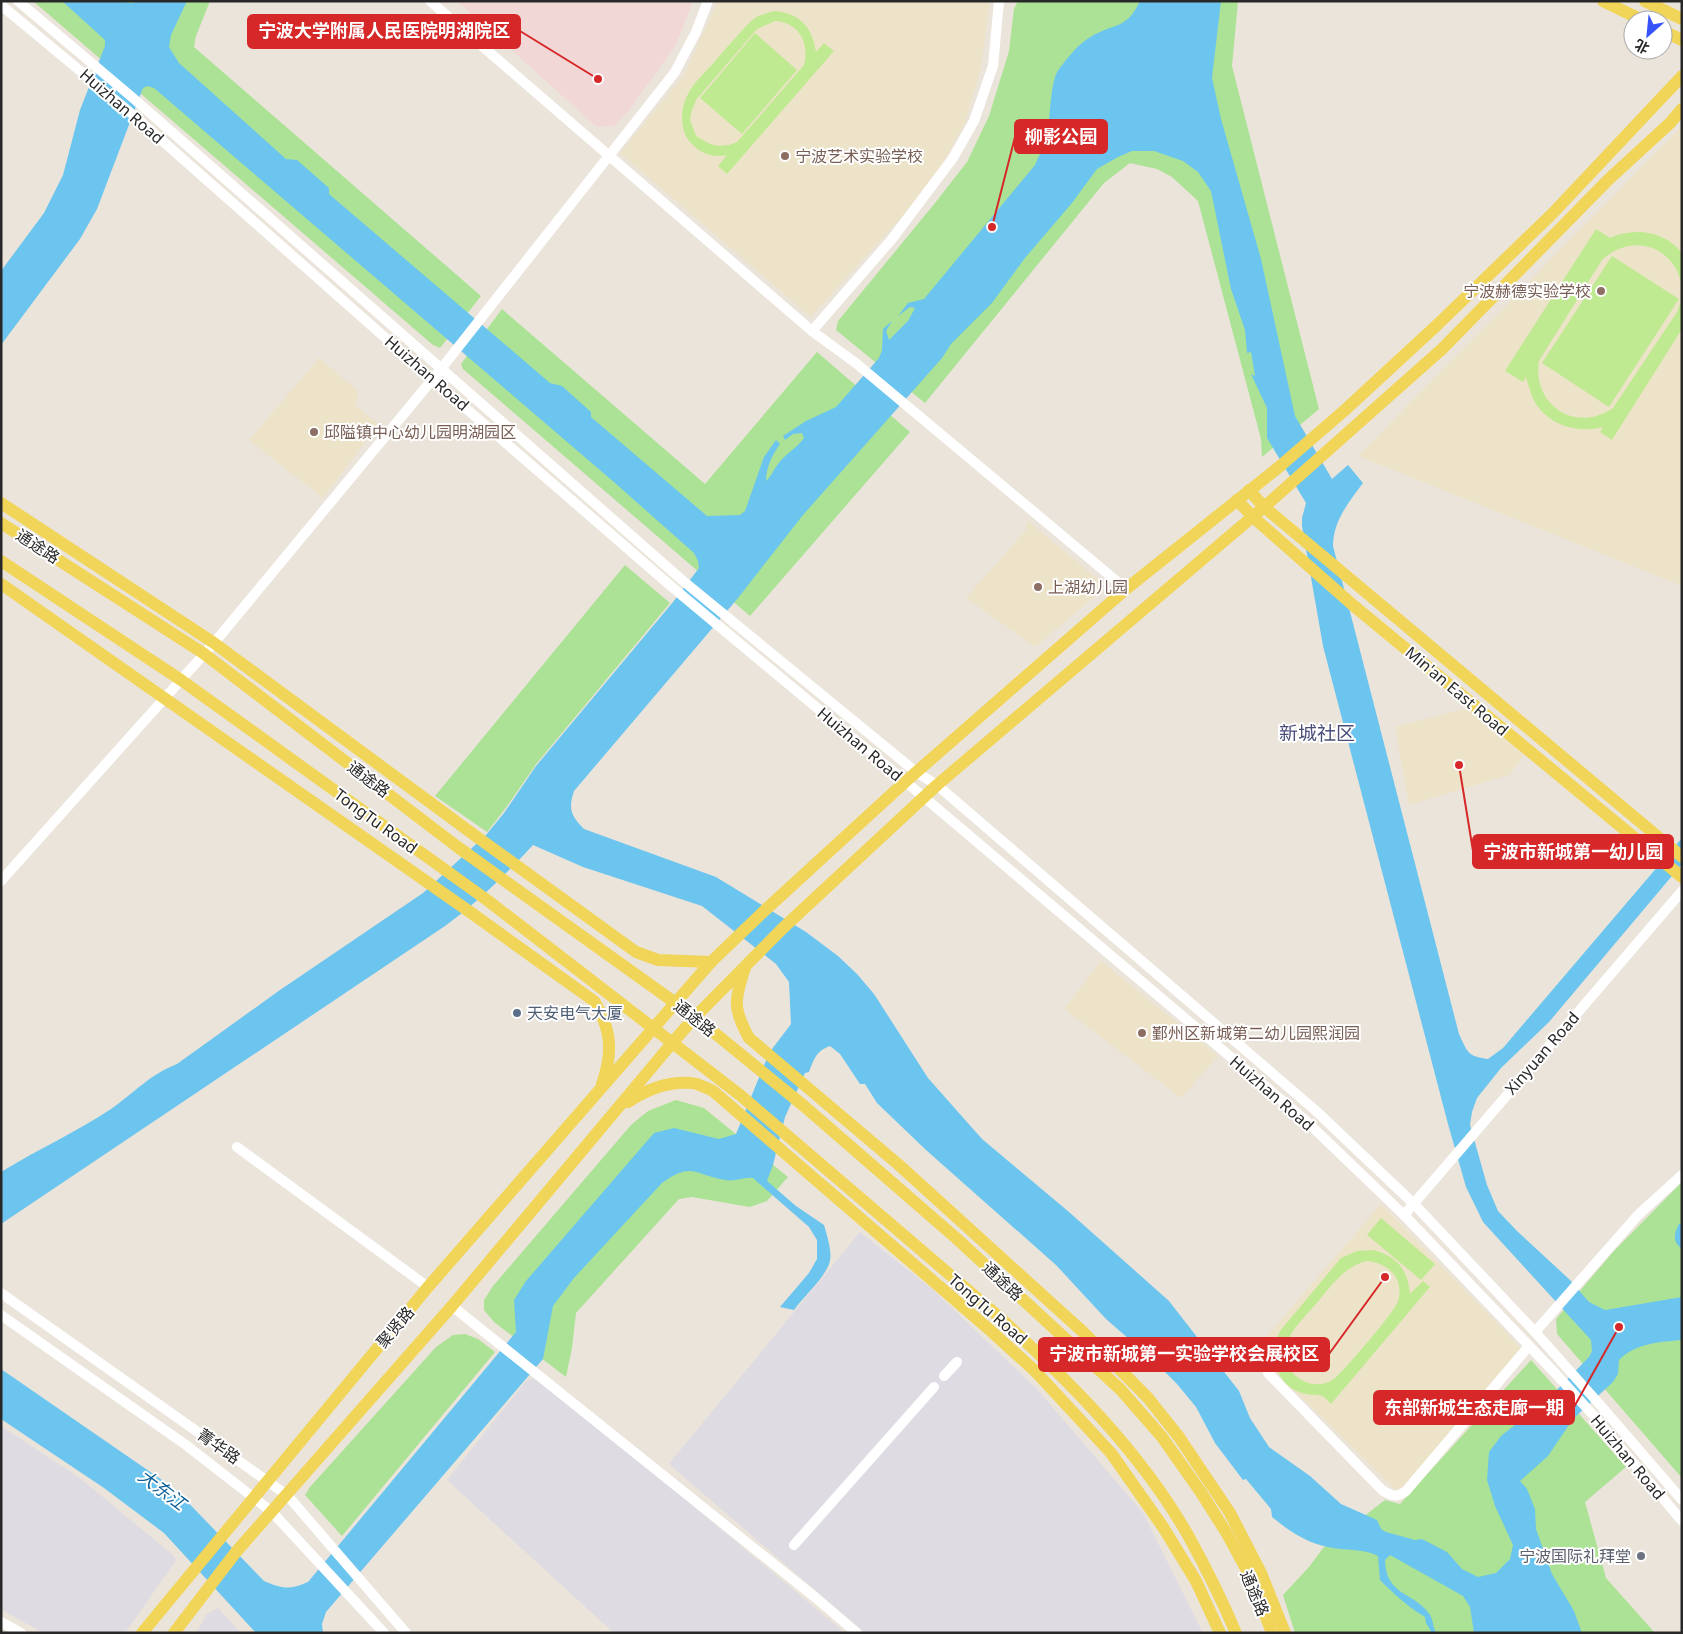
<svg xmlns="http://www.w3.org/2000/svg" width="1683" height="1634" font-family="'Noto Sans','Noto Sans SC',sans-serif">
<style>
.industrial{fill:#dedbe3}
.education{fill:#ede3c9}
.medical{fill:#f2d7d7}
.green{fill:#ace295}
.pitch{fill:#c0ea91;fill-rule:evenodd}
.water{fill:#6bc5ef;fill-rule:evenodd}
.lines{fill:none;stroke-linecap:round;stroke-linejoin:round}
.minor{stroke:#fff;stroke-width:10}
.major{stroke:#f1d559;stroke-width:12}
.education-dot{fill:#8d6e63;stroke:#fff;stroke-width:2}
.service-dot{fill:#5c6f8a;stroke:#fff;stroke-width:2}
.worship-dot{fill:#6b7280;stroke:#fff;stroke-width:2}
.labels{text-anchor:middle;stroke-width:4;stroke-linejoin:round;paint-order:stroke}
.street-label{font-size:16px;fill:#282828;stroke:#fff}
.education-label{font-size:16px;fill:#785e54;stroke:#fff;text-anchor:start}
.service-label{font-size:16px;fill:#4e5e75;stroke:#fff;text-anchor:start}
.worship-label{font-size:16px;fill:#5b616d;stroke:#fff;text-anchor:end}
.water-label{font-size:18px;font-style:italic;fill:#0d6198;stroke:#fff}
.quarter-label{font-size:19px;fill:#494f79;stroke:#fff}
.leader{fill:none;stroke:#d62828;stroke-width:2}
.callout-dot{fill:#d62828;stroke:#fff;stroke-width:2}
.callout{fill:#d62828;stroke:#d62828;stroke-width:2}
.callout-label{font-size:18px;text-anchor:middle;font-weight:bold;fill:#fff}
</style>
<rect width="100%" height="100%" fill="#ebe4da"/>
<g class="industrial">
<polygon points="860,1232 932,1289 1037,1389 1143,1513 1203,1633 865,1633 669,1464"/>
<polygon points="534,1378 654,1473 845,1633 614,1633 447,1480 526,1381"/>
<polygon points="1,1426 77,1476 172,1554 176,1560 125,1633 43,1633 1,1609"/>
<polygon points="218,1608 241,1633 196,1633 207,1614"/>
</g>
<g class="education">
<polygon points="718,1 990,1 981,69 965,123 945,159 922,194 811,317 620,153 684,75"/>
<polygon points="1682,126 1682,586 1358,456"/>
<polygon points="319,358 358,391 356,406 379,424 323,498 249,440"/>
<polygon points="1027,520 1102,583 1101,591 1035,647 966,598 1026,530"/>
<polygon points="1467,708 1524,755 1509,775 1409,805 1395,727"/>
<polygon points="1101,961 1218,1056 1181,1098 1064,1009"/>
<polygon points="1381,1204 1523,1350 1400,1494 1254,1351"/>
</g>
<polygon class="medical" points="457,1 693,1 676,45 628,112 614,126 597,127"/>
<g class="green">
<polygon points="33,1 210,1 196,36 194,47 481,296 440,348 433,345"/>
<polygon points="1018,1 1238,1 1232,66 1319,409 1262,457 1261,439 1198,201 1172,177 1157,169 1130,163 1104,183 925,403 836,330 838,321 935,203 967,162 989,116 1009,51 1014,9"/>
<polygon points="502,309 705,484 817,352 910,432 750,616 463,369 461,364"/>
<polygon points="625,565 670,603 537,763 505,809 487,832 435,796"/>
<polygon points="676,1100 704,1108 788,1177 767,1201 750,1207 692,1197 679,1199 576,1313 572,1348 566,1377 494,1322 484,1310 484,1300 493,1286 631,1125 648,1111"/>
<polygon points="1682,1182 1682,1478 1557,1334 1556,1319 1613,1252"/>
<polygon points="465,1334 478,1339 495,1352 342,1536 305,1495 310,1487 436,1347 453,1335"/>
<polygon points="1531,1360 1626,1467 1585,1502 1606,1578 1655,1633 1295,1633 1283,1595 1309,1567 1323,1548 1385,1500 1400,1504"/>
</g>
<g class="pitch">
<path d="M774,11C800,13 812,27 816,52L824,43L834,51L727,174L718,166L727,155C714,158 701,154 692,144C679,132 680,109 688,94C693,84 702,75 710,67C723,51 737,36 751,21L758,16ZM775,21C799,22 810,44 804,65L737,142L729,145L718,146L710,144L696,136L690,120L691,113L696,100L757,29Z"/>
<polygon points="755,33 797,70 742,134 700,98"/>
<path d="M1596,229L1610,238C1634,227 1665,231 1682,253V288C1677,247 1632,231 1602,260L1539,361C1532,405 1575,434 1613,408L1677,312L1681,301L1682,293V329L1612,440L1600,432L1603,427C1580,433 1553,427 1538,407C1532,399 1529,387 1526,377L1523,382L1505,371Z"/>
<polygon points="1612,256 1679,299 1609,407 1542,363"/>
<polygon points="1381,1218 1435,1264 1421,1280 1367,1235"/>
<path d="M1373,1250C1397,1256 1408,1270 1410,1294L1423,1281L1430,1287L1331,1404C1329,1402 1325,1397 1322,1396C1317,1394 1308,1396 1299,1392C1274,1382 1270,1353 1280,1331L1341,1258L1357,1251ZM1366,1261C1387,1262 1405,1278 1398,1301C1396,1310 1345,1370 1336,1377C1328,1384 1318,1386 1308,1383C1301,1380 1294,1376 1290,1369C1274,1344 1300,1323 1315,1305C1330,1288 1343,1267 1366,1261Z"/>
</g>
<g class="water">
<path d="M62,1H117L132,3L137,1H187L171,35L169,47L179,63L286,159L297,160L329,188V194L550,383L562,386L591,412V417L707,516L740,515L745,511L764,457L776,440L780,444C772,455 766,468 766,481C772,476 773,470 778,464C785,454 797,448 804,438L802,433L793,434L785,440L783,436L806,421L836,407L879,358L882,350L883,329L892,321L886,331L889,340L908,321L915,308L910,307L898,316L908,303L924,299L1035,165C1038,157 1043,149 1046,141C1051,123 1049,82 1059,69C1068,57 1079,43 1092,36C1115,23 1127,29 1140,1H1221L1212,78L1221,119L1261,259L1295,416L1332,479L1348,465L1363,483C1349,502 1333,521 1333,546L1459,1034C1468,1053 1467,1056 1488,1059L1503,1048L1682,838V864L1549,1022L1501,1068L1477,1098L1472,1112L1470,1125L1487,1185L1498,1211L1517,1231L1570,1280L1589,1302L1605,1310L1682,1297V1340C1659,1342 1636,1343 1619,1360L1618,1374L1613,1382L1573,1419L1548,1456L1520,1481L1527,1489L1535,1509L1536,1529L1552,1574L1574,1611L1582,1633H1474L1470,1607L1463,1596L1390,1555L1385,1560C1386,1597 1414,1591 1430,1615C1433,1620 1433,1627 1436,1633H1432L1426,1623L1425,1617C1408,1607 1394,1594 1380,1580L1378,1556C1363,1548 1345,1551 1328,1547C1307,1543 1289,1531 1272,1517L1271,1509L1246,1479L1243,1480L1215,1443L1196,1407L1177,1384L1153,1360L1106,1319L1056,1265L926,1150L877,1103L865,1084H860L840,1054L830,1046C816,1051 814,1059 809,1072L805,1073L785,1117L773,1165L767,1181L796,1206L824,1225C827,1236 832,1250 830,1261C826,1277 804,1296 794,1310L780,1307L809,1273L817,1259V1240L809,1227L753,1178C743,1177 736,1182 725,1180C694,1175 693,1161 662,1183L574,1278L553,1306L543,1359L326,1612L322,1624L323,1633H256L164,1533L104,1488L1,1419V1369L175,1489L264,1581C283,1589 289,1590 308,1582L516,1332L514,1300L526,1281L654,1133L674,1128L719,1139L736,1134L769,1053L791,1024L789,982L776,964L702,906L583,867L533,845C507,873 476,904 445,926L1,1224V1172C37,1150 76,1132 111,1109C134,1093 149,1075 177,1064L280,990L423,893L486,835L504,813L536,766L673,602L699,568L698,561L694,553L615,483L154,88L147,86L143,88L97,209L80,239L1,345V271L44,213L63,175L80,110L105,46V40ZM1132,151H1154L1183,161L1198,172L1211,191L1231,289L1245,330L1247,353L1251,352L1255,376L1251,374L1267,408V438L1306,503L1302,518V526L1323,646L1448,1124L1466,1187L1483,1222L1591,1340L1592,1351L1589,1357L1550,1397L1501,1436L1489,1452L1487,1480L1495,1506L1513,1545L1510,1559L1496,1573L1478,1577L1462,1569L1447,1552L1422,1539L1415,1540L1386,1532L1381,1529L1377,1520L1341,1504L1310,1476L1269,1447L1250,1418L1239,1391L1169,1301L1069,1212L982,1139L928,1078L874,994L857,974L838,956L806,932L716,877L584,829C571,816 568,809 574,791L738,598L803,515L942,358L951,344L992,303L1025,258L1072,203L1097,169L1118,157Z"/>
<path d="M1679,1224H1682V1249C1672,1241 1674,1234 1679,1224Z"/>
</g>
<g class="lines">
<g class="minor">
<polyline points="18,1 133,98 682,580 916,772 937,785 1315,1110 1414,1204 1535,1332 1601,1406 1682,1500"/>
<polyline points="430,1 812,331 857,364 1126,589"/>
<polyline points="1,5 132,114 432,379 672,587 925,798 1305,1120 1404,1215 1556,1374 1594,1416 1682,1521"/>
<polyline points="812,331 892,239 953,158 974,121 993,66 999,1"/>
<polyline points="1,881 214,643 441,369 675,72 696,32 708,1"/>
<polyline points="237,1147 428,1287"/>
<polyline points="1404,1215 1682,891"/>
<polyline points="1,1293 287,1495 406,1633"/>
<polyline points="452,1306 816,1598 857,1633"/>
<polyline points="1,1315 186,1445 272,1512 384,1633"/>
<polyline points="1535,1332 1638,1215 1682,1175"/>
<path d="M1268,1373L1382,1490C1391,1496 1397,1498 1406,1491L1529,1346"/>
<polyline points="944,1376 957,1362"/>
<polyline points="794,1545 934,1387"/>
<polyline points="1,1622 21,1633"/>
</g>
<g class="major">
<polyline points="1603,1 1642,20"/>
<polyline points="1645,1 1682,19"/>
<polyline points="1663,31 1682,40"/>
<polyline points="1249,490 1264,507 1300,537 1682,857"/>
<polyline points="1237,500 1252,516 1354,606 1682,877"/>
<polyline points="1,503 214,643 477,837 636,952 658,960 711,962"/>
<polyline points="1,523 203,653 459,848 695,1017 804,1106 956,1238 1121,1390 1162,1437 1200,1491 1226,1532 1251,1578 1272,1633"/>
<path d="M1,561L181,680L487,900L740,1095L998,1316C1069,1381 1141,1452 1189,1537C1206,1568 1222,1600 1236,1633"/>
<path d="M1,584L470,912L594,1001C612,1030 613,1053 602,1084"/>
<path d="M745,968C734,1000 733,1009 749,1038L899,1165L1083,1332L1148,1398L1179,1437L1230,1513L1261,1573L1285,1633"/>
<path d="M628,1102C646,1090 668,1081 691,1083C698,1083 706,1088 713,1091L991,1331L1035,1371L1111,1453L1163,1527L1196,1581L1220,1633"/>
<polyline points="142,1633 428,1287 711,962 762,913 905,782 1126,589 1279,467 1345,410 1436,326 1552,214 1682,76"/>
<polyline points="174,1633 236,1552 452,1306 673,1042 695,1017 783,928 937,785 1264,507 1442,349 1609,179 1670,123 1682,109"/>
</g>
</g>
<g class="education-dot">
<circle cx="785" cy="156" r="5"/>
<circle cx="1601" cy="291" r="5"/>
<circle cx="314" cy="432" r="5"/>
<circle cx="1038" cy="587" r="5"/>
<circle cx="1142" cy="1033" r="5"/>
</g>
<circle class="service-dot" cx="517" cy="1013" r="5"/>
<circle class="worship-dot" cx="1641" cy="1556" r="5"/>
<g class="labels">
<g class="street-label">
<text transform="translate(122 106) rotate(41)" y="6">Huizhan Road</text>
<text transform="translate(427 373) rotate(41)" y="6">Huizhan Road</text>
<text transform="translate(38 546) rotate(33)" y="6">通途路</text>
<text transform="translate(1457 691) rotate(40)" y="6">Min'an East Road</text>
<text transform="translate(860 744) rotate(40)" y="6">Huizhan Road</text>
<text transform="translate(369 779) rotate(37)" y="6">通途路</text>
<text transform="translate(376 821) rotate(36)" y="6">TongTu Road</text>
<text transform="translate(695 1018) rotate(38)" y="6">通途路</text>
<text transform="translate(1542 1053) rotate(-49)" y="6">Xinyuan Road</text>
<text transform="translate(1272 1093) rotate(41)" y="6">Huizhan Road</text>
<text transform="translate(1003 1281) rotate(43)" y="6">通途路</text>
<text transform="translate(988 1309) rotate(41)" y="6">TongTu Road</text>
<text transform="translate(395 1327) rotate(-50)" y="6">聚贤路</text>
<text transform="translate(219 1446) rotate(35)" y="6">菁华路</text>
<text transform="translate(1628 1457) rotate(50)" y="6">Huizhan Road</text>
<text transform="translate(1255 1593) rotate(67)" y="6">通途路</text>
</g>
<g class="education-label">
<text x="795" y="162">宁波艺术实验学校</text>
<text x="1591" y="297" text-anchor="end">宁波赫德实验学校</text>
<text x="324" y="438">邱隘镇中心幼儿园明湖园区</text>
<text x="1048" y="593">上湖幼儿园</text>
<text x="1152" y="1039">鄞州区新城第二幼儿园熙润园</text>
</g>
<g class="service-label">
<text x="527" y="1019">天安电气大厦</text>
</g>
<g class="worship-label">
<text x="1631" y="1562">宁波国际礼拜堂</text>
</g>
<g class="water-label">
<text transform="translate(162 1490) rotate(37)" y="6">大东江</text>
</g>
<g class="quarter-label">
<text x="1317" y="740">新城社区</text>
</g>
</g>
<path class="leader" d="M598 79L520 31M992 227L1015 137M1459 765L1473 851M1385 1277L1329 1354M1619 1327L1574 1407"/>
<g class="callout-dot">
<circle cx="598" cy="79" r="5"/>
<circle cx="992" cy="227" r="5"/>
<circle cx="1459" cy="765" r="5"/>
<circle cx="1385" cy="1277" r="5"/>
<circle cx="1619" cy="1327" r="5"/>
</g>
<g class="callout">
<rect x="248" y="15" width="272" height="33" rx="5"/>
<rect x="1015" y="120" width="92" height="33" rx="5"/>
<rect x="1473" y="835" width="200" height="33" rx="5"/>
<rect x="1039" y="1338" width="290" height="33" rx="5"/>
<rect x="1374" y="1391" width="200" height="33" rx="5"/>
</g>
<g class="callout-label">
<text x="384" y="37">宁波大学附属人民医院明湖院区</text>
<text x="1061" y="143">柳影公园</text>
<text x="1573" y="858">宁波市新城第一幼儿园</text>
<text x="1184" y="1360">宁波市新城第一实验学校会展校区</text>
<text x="1474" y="1414">东部新城生态走廊一期</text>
</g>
<rect width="1683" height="1634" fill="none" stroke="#282828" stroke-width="5"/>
<g transform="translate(1648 35) rotate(207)"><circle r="24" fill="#ffffff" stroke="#a9a9a9"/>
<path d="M0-4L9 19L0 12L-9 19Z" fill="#3852fa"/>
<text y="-8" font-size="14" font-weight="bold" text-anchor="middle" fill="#282828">北</text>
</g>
</svg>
